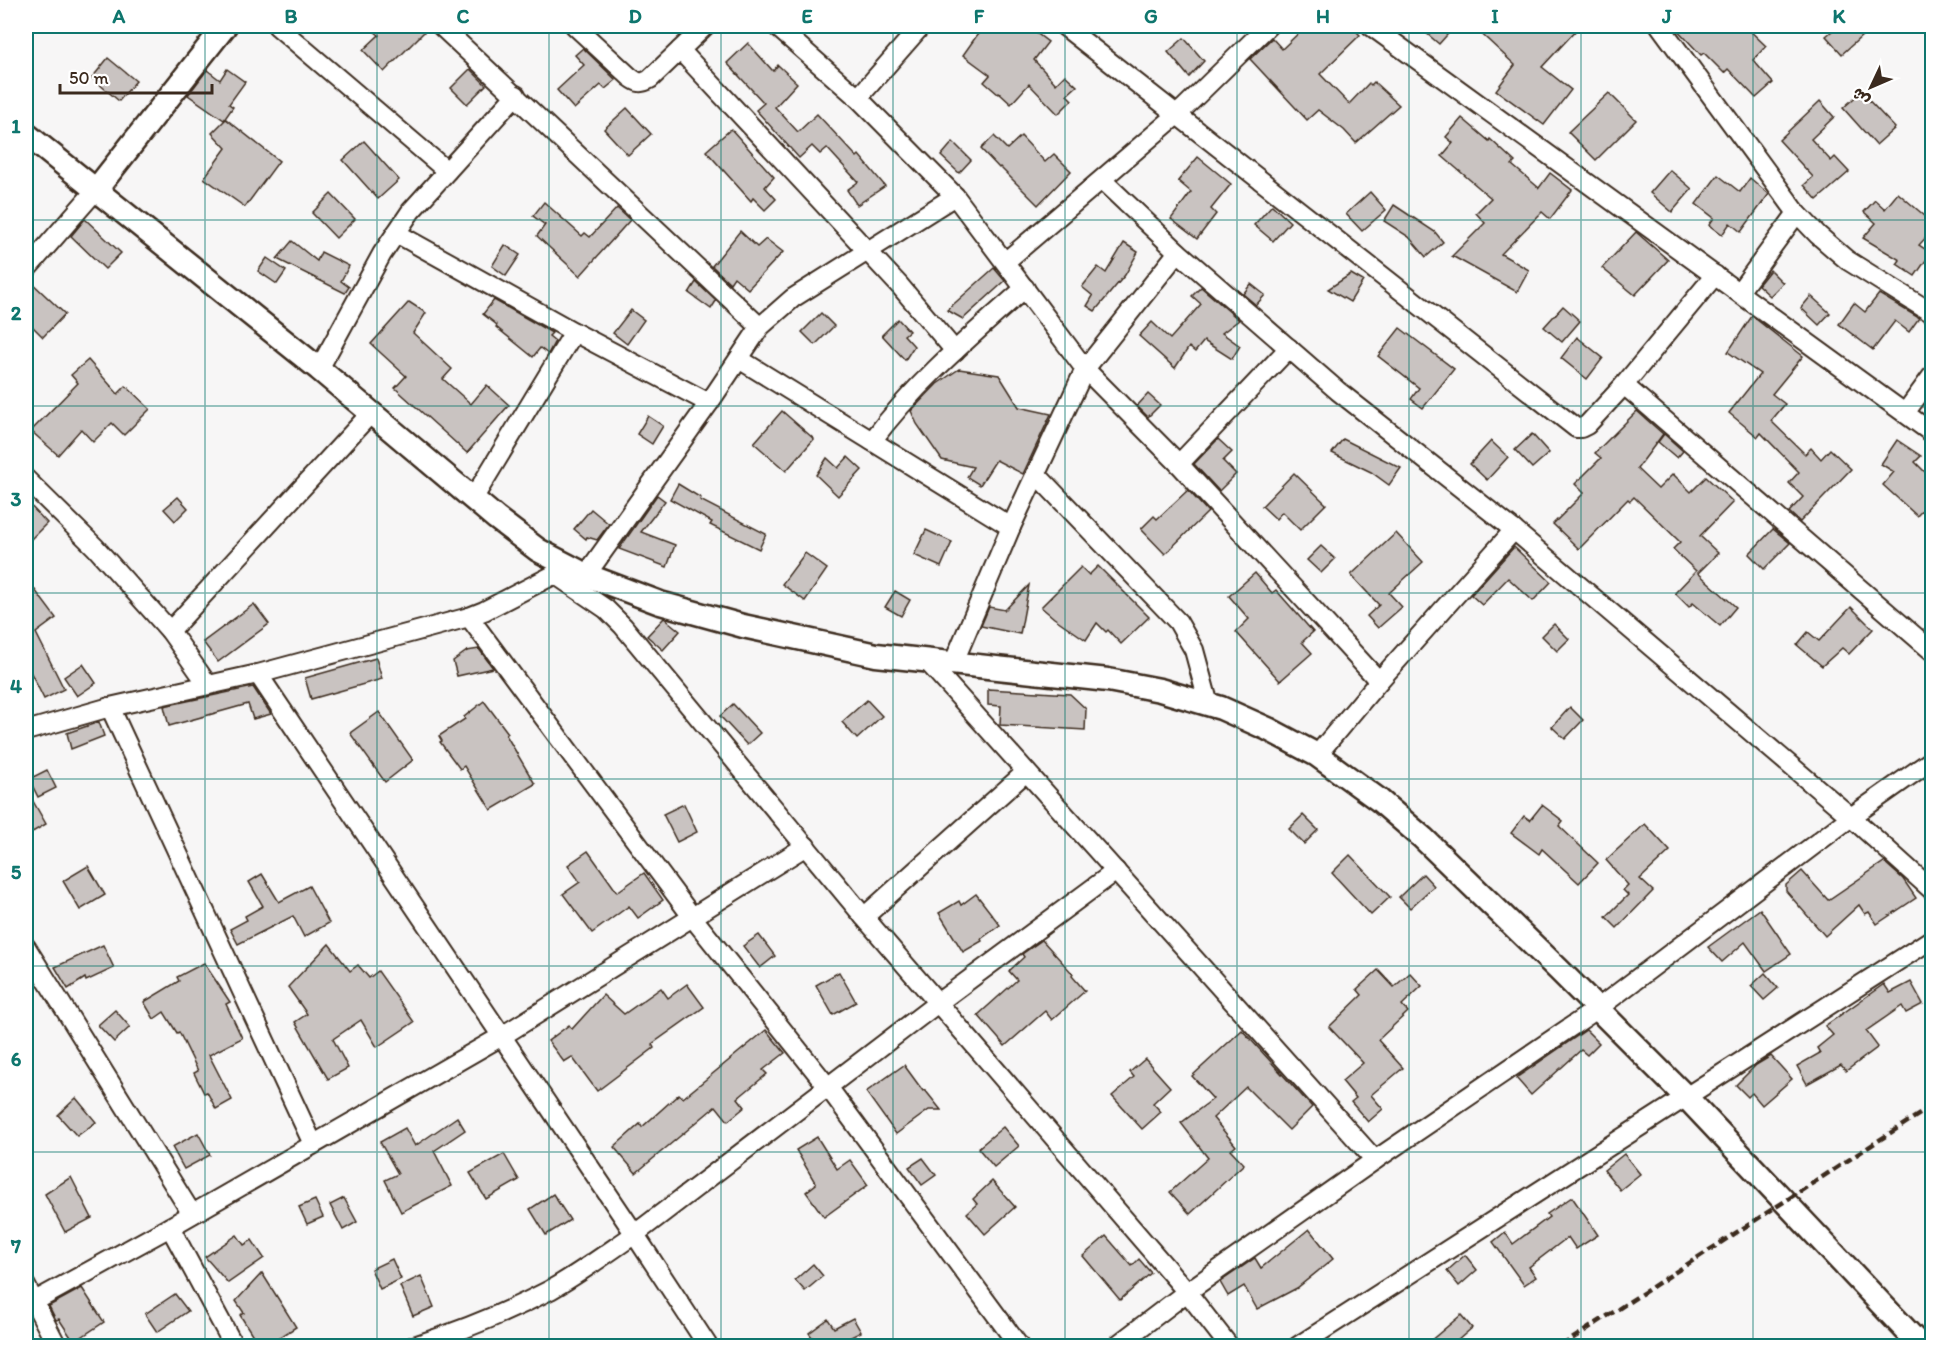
<svg xmlns="http://www.w3.org/2000/svg" width="1958" height="1372" font-family="Itim,'Playpen Sans Arabic',sans-serif">
<style>
.building{fill:#c9c3c1;stroke:#3b2a1e;stroke-width:1.5}
.lines{fill:none;stroke-linecap:round;stroke-linejoin:round}
.minor-casing{stroke:#3b2a1e;stroke-width:22}
.tertiary-casing{stroke:#3b2a1e;stroke-width:27}
.minor{stroke:#fff;stroke-width:18}
.tertiary{stroke:#fff;stroke-width:22}
.rail{stroke:#3b2a1e;stroke-width:4.5;stroke-dasharray:9 4.5;stroke-linecap:butt}
.grid{fill:none;stroke:#0f766e;stroke-width:1.5;stroke-opacity:0.55}
.neatline{fill:none;stroke:#0f766e;stroke-width:2}
.grid-label{font-size:20px;text-anchor:middle;font-weight:bold;fill:#0f766e}
</style>
<rect width="100%" height="100%" fill="#f7f6f6"/>
<filter id="ink" filterUnits="userSpaceOnUse"><feTurbulence type="fractalNoise" baseFrequency=".0167" numOctaves="2"/><feDisplacementMap in="SourceGraphic" scale="12" xChannelSelector="R" yChannelSelector="G"/><feConvolveMatrix kernelMatrix="1 2 1 2 8 2 1 2 1" color-interpolation-filters="sRGB"/></filter>
<g filter="url(#ink)">
<g class="building">
<polygon points="367,26 430,26 384,72 363,50 379,35"/>
<polygon points="988,26 1027,26 1048,42 1034,60 1056,84 1065,75 1077,86 1067,95 1072,100 1058,114 1029,84 1011,104 999,93 998,94 984,82 990,75 963,55 980,31 981,33"/>
<polygon points="1306,26 1351,26 1360,35 1320,74 1349,104 1369,83 1371,85 1374,82 1399,105 1356,143 1344,130 1318,110 1307,120 1250,59 1272,38 1282,49"/>
<polygon points="1418,26 1455,26 1439,44"/>
<polygon points="1473,26 1580,26 1542,67 1571,90 1544,125 1496,90 1515,65"/>
<polygon points="1674,26 1745,26 1766,46 1753,60 1773,83 1756,98 1728,69 1724,73 1704,53 1701,55"/>
<polygon points="1838,26 1873,26 1842,54 1826,36"/>
<polygon points="1184,38 1204,61 1189,77 1168,52"/>
<polygon points="748,43 773,71 778,65 797,83 775,107 798,132 817,114 857,157 859,155 885,186 857,205 847,190 858,182 827,148 820,154 812,146 799,158 756,110 764,103 727,63"/>
<polygon points="583,48 616,80 605,89 601,85 574,109 557,90 584,65 575,55"/>
<polygon points="108,58 136,81 119,101 92,78"/>
<polygon points="227,69 245,82 229,104 233,107 224,120 188,95 207,70 220,80"/>
<polygon points="470,69 486,85 467,104 451,88"/>
<polygon points="1861,92 1895,128 1876,145 1843,108"/>
<polygon points="1609,93 1636,120 1596,160 1568,132"/>
<polygon points="1820,101 1834,117 1811,139 1831,161 1835,157 1849,172 1817,200 1804,185 1813,177 1779,140"/>
<polygon points="627,108 651,134 628,155 604,129"/>
<polygon points="1462,118 1489,141 1490,139 1515,162 1512,165 1539,188 1550,173 1572,190 1550,219 1542,212 1501,254 1529,270 1517,292 1452,256 1485,223 1476,213 1491,198 1442,156 1453,143 1446,137"/>
<polygon points="226,119 279,161 245,207 204,178 226,148 212,133"/>
<polygon points="731,129 774,177 765,187 776,199 765,210 753,198 751,201 706,151"/>
<polygon points="994,136 1007,149 1021,136 1045,162 1054,154 1071,171 1038,205 1000,167 999,168 981,149"/>
<polygon points="364,141 399,180 378,199 343,160"/>
<polygon points="953,142 971,160 959,173 941,156"/>
<polygon points="1198,157 1231,184 1211,209 1216,214 1197,239 1171,219 1191,192 1178,181"/>
<polygon points="1670,170 1692,189 1672,212 1650,193"/>
<polygon points="1718,175 1740,192 1750,178 1769,194 1741,232 1730,223 1722,235 1709,225 1714,218 1696,204"/>
<polygon points="1370,192 1386,210 1362,231 1346,214"/>
<polygon points="1898,193 1932,222 1932,231 1919,245 1931,253 1915,276 1897,264 1900,260 1863,238 1876,223 1864,212 1875,200 1885,209"/>
<polygon points="331,194 355,219 336,238 312,213"/>
<polygon points="544,202 582,236 585,233 590,237 617,208 630,220 580,276 537,236 545,225 533,216"/>
<polygon points="1272,205 1290,222 1273,241 1254,225"/>
<polygon points="1394,205 1435,232 1443,242 1426,257 1409,237 1384,221"/>
<polygon points="85,219 121,253 105,269 71,236"/>
<polygon points="740,231 757,247 766,239 783,252 748,289 734,277 730,283 712,266"/>
<polygon points="1636,232 1668,260 1635,295 1602,268"/>
<polygon points="292,241 317,261 321,252 349,266 341,281 349,287 345,293 277,259"/>
<polygon points="1124,243 1138,252 1125,275 1095,311 1087,306 1093,296 1082,287 1098,267 1106,273"/>
<polygon points="505,245 520,255 506,276 492,266"/>
<polygon points="267,258 286,271 277,284 258,271"/>
<polygon points="994,268 1005,281 963,319 947,310"/>
<polygon points="1770,270 1783,283 1770,296 1758,285"/>
<polygon points="1351,274 1363,281 1350,302 1328,289"/>
<polygon points="26,281 30,281 65,314 43,337 26,320"/>
<polygon points="696,282 716,301 711,309 689,293"/>
<polygon points="1251,284 1265,295 1256,305 1243,294"/>
<polygon points="1201,287 1239,320 1222,333 1240,346 1232,359 1204,341 1195,352 1189,347 1175,368 1139,336 1152,322 1170,339 1201,304 1192,296"/>
<polygon points="1879,294 1919,318 1909,332 1895,321 1873,350 1839,324 1854,303 1865,312"/>
<polygon points="1811,296 1830,313 1819,325 1801,308"/>
<polygon points="494,300 552,333 549,336 555,341 548,354 540,348 533,357 496,327 497,325 483,314"/>
<polygon points="409,302 426,313 413,333 452,369 443,379 471,404 487,385 509,405 467,453 395,388 406,376 371,344"/>
<polygon points="1563,306 1580,321 1562,342 1544,327"/>
<polygon points="631,310 644,320 627,344 613,333"/>
<polygon points="821,313 834,326 815,345 802,332"/>
<polygon points="1752,316 1803,356 1772,394 1785,404 1771,421 1805,454 1811,448 1821,459 1830,449 1851,469 1800,522 1789,512 1803,497 1789,483 1799,472 1761,433 1758,437 1729,413 1760,374 1728,352"/>
<polygon points="898,319 909,331 904,335 914,346 905,360 882,335"/>
<polygon points="1400,328 1454,369 1423,408 1411,399 1419,388 1378,356"/>
<polygon points="1577,337 1603,358 1587,379 1561,358"/>
<polygon points="88,360 118,394 126,386 150,409 124,435 112,423 93,442 81,429 58,455 31,431 78,383 71,375"/>
<polygon points="959,369 999,375 1019,407 1051,414 1023,474 996,460 980,485 967,477 973,467 942,460 917,424 911,411 937,384"/>
<polygon points="1148,394 1160,405 1148,417 1137,406"/>
<polygon points="782,411 814,439 786,471 754,443"/>
<polygon points="1637,411 1663,434 1637,469 1658,489 1673,474 1691,492 1706,477 1733,502 1700,536 1718,553 1698,573 1736,607 1720,626 1693,603 1689,607 1675,593 1696,571 1673,549 1680,542 1634,497 1630,501 1628,499 1579,549 1553,524 1584,493 1575,484 1601,458 1595,453"/>
<polygon points="648,416 663,426 652,444 637,434"/>
<polygon points="1532,434 1549,453 1532,468 1515,450"/>
<polygon points="1664,434 1683,451 1677,458 1658,442"/>
<polygon points="1218,439 1232,452 1223,461 1236,474 1219,491 1194,464"/>
<polygon points="1343,439 1401,468 1389,485 1371,472 1332,453"/>
<polygon points="1897,440 1921,456 1915,462 1932,479 1932,500 1917,516 1883,485 1894,472 1881,464"/>
<polygon points="1491,441 1508,457 1487,480 1470,464"/>
<polygon points="848,457 862,470 838,496 816,475 827,458 838,468"/>
<polygon points="1294,473 1326,504 1300,530 1282,512 1276,519 1262,506"/>
<polygon points="678,484 701,498 700,500 766,534 759,549 710,525 712,522 670,499"/>
<polygon points="1188,490 1208,512 1165,554 1141,529 1154,516 1157,519"/>
<polygon points="657,495 665,501 641,532 675,545 667,567 619,549"/>
<polygon points="178,497 188,508 175,521 164,509"/>
<polygon points="26,501 47,523 26,544"/>
<polygon points="591,509 609,524 597,540 587,537 586,539 574,529"/>
<polygon points="1773,529 1790,543 1764,569 1749,554"/>
<polygon points="926,530 952,542 941,567 914,555"/>
<polygon points="1396,533 1423,562 1389,593 1402,607 1378,628 1367,616 1379,605 1351,575"/>
<polygon points="1321,546 1335,559 1321,573 1307,560"/>
<polygon points="1514,547 1551,582 1533,601 1508,578 1482,605 1471,595"/>
<polygon points="805,553 827,569 805,601 782,584"/>
<polygon points="1098,566 1149,617 1121,644 1108,630 1106,632 1097,623 1086,640 1054,618 1041,607 1081,567 1089,575"/>
<polygon points="1255,573 1272,593 1276,590 1313,632 1302,642 1312,653 1280,681 1236,632 1249,619 1229,596"/>
<polygon points="26,578 56,618 36,633 64,689 44,699 26,663"/>
<polygon points="1029,585 1020,634 981,626 989,607 1005,610"/>
<polygon points="895,591 910,600 901,616 885,607"/>
<polygon points="254,604 269,624 218,662 203,642"/>
<polygon points="1851,607 1873,629 1849,654 1842,648 1822,666 1797,645 1808,632 1819,641"/>
<polygon points="664,618 680,631 663,650 647,636"/>
<polygon points="1554,624 1569,639 1557,651 1542,636"/>
<polygon points="479,649 493,668 457,676 453,661 467,651"/>
<polygon points="376,658 382,679 311,699 305,678"/>
<polygon points="83,664 96,683 77,696 64,677"/>
<polygon points="253,687 271,714 253,719 248,704 169,726 164,706"/>
<polygon points="988,689 1070,694 1086,709 1085,730 1000,725 1001,706 988,705"/>
<polygon points="867,700 882,716 857,739 842,722"/>
<polygon points="484,701 508,733 506,735 535,784 491,810 464,766 460,769 440,742 442,741 439,736 465,719 464,717"/>
<polygon points="733,704 760,733 747,745 720,716"/>
<polygon points="1570,707 1583,720 1565,739 1552,727"/>
<polygon points="379,712 413,760 385,782 350,733"/>
<polygon points="99,722 104,736 71,749 67,733"/>
<polygon points="47,770 56,788 38,797 29,779"/>
<polygon points="26,789 46,824 26,836"/>
<polygon points="684,804 697,832 677,842 663,814"/>
<polygon points="1542,805 1563,821 1559,826 1598,863 1579,883 1542,849 1539,854 1511,833 1524,816 1530,820"/>
<polygon points="1303,815 1318,830 1304,844 1289,829"/>
<polygon points="1645,824 1670,851 1640,879 1653,891 1617,928 1606,917 1628,895 1623,890 1628,885 1606,860"/>
<polygon points="588,851 617,892 644,873 663,900 638,918 629,906 592,933 563,894 580,882 568,865"/>
<polygon points="1350,855 1390,897 1371,915 1332,873"/>
<polygon points="1884,862 1903,879 1916,898 1877,924 1869,912 1865,914 1859,905 1825,936 1786,891 1786,885 1802,871 1828,900"/>
<polygon points="88,866 105,895 80,910 63,881"/>
<polygon points="262,874 279,902 309,886 329,923 304,937 293,916 238,944 230,929 247,920 245,916 263,906 249,882"/>
<polygon points="1423,874 1434,886 1410,908 1399,897"/>
<polygon points="976,894 1000,925 981,939 982,941 963,952 939,913 959,901 961,905"/>
<polygon points="1760,909 1791,954 1766,971 1745,942 1722,962 1708,947"/>
<polygon points="759,935 775,956 760,968 743,946"/>
<polygon points="1042,940 1073,974 1072,976 1085,991 1052,1020 1045,1011 1005,1046 978,1015 1017,980 1009,971 1024,957 1022,954"/>
<polygon points="329,944 350,971 358,965 369,978 378,971 414,1022 377,1047 361,1020 333,1039 348,1068 328,1079 295,1022 307,1014 288,987"/>
<polygon points="103,945 114,968 86,981 85,978 68,989 55,967"/>
<polygon points="204,963 230,1002 226,1004 242,1038 209,1055 232,1100 216,1109 207,1092 204,1093 194,1073 198,1071 179,1032 177,1033 164,1012 154,1019 144,1002 179,981 177,977"/>
<polygon points="1378,970 1394,987 1410,973 1422,986 1402,1005 1408,1012 1378,1040 1403,1068 1371,1095 1383,1109 1368,1122 1351,1102 1356,1098 1342,1081 1363,1063 1329,1027 1362,995 1357,989"/>
<polygon points="839,972 856,1002 833,1015 816,985"/>
<polygon points="1765,973 1778,988 1764,1000 1751,986"/>
<polygon points="1911,982 1923,1004 1906,1013 1902,1006 1866,1031 1878,1047 1846,1071 1841,1065 1807,1084 1797,1066 1820,1053 1817,1048 1833,1035 1825,1026 1884,984 1890,993"/>
<polygon points="687,984 704,1007 652,1044 654,1048 597,1091 572,1057 564,1062 548,1041 569,1025 572,1029 603,995 624,1014 661,988 668,998"/>
<polygon points="115,1010 130,1027 114,1042 98,1025"/>
<polygon points="766,1030 785,1053 763,1070 767,1074 738,1098 745,1107 728,1121 716,1106 636,1173 614,1147 640,1124 642,1127 679,1094 683,1098"/>
<polygon points="1242,1030 1312,1107 1289,1130 1246,1087 1213,1118 1236,1146 1231,1150 1244,1164 1190,1214 1170,1192 1208,1158 1181,1123 1213,1099 1192,1076"/>
<polygon points="1586,1030 1599,1043 1587,1055 1581,1050 1531,1095 1516,1078"/>
<polygon points="1771,1056 1792,1079 1762,1105 1752,1093 1748,1097 1736,1085 1756,1065"/>
<polygon points="1145,1059 1170,1087 1153,1103 1161,1112 1142,1129 1112,1096 1134,1077 1130,1072"/>
<polygon points="904,1065 923,1091 925,1090 941,1110 929,1110 896,1134 866,1092"/>
<polygon points="76,1098 96,1122 77,1136 58,1115"/>
<polygon points="457,1117 465,1130 434,1151 452,1186 401,1212 385,1180 398,1174 380,1142 405,1128 415,1146"/>
<polygon points="1003,1127 1019,1146 994,1167 978,1148"/>
<polygon points="198,1133 210,1155 184,1169 172,1147"/>
<polygon points="817,1137 837,1169 850,1160 868,1185 824,1217 806,1192 816,1184 796,1150"/>
<polygon points="504,1154 519,1180 486,1199 470,1173"/>
<polygon points="1624,1154 1640,1174 1620,1190 1604,1170"/>
<polygon points="923,1158 936,1175 922,1185 909,1167"/>
<polygon points="71,1177 92,1218 65,1232 45,1194"/>
<polygon points="992,1181 1015,1207 985,1234 967,1213 977,1204 973,1199"/>
<polygon points="553,1194 570,1220 546,1235 530,1209"/>
<polygon points="1572,1197 1598,1235 1576,1249 1568,1237 1529,1267 1536,1277 1524,1285 1493,1242 1505,1232 1513,1244 1549,1217 1547,1214"/>
<polygon points="344,1198 357,1222 343,1230 330,1205"/>
<polygon points="315,1200 323,1217 307,1224 299,1207"/>
<polygon points="1309,1229 1333,1259 1297,1288 1257,1309 1244,1286 1228,1296 1220,1282 1255,1258 1261,1268"/>
<polygon points="237,1235 244,1245 252,1240 264,1258 228,1283 205,1257"/>
<polygon points="1106,1236 1132,1266 1139,1259 1151,1273 1120,1300 1083,1256"/>
<polygon points="1465,1255 1477,1270 1459,1286 1447,1271"/>
<polygon points="392,1259 401,1279 380,1289 371,1269"/>
<polygon points="813,1264 823,1276 805,1291 795,1280"/>
<polygon points="262,1273 296,1327 265,1347 260,1347 240,1315 244,1313 236,1301"/>
<polygon points="421,1276 434,1307 413,1316 400,1286"/>
<polygon points="82,1288 104,1322 74,1342 59,1319 56,1320 49,1306"/>
<polygon points="175,1294 188,1311 157,1332 145,1314"/>
<polygon points="1461,1315 1472,1328 1450,1347 1423,1347"/>
<polygon points="853,1318 861,1332 845,1340 850,1347 819,1347 809,1333 828,1319 834,1328"/>
</g>
<g class="lines">
<defs>
<g id="minor">
<polyline points="277,26 447,171"/>
<polyline points="441,26 760,327"/>
<path d="M575,26L630,77C638,83 641,84 650,79L705,26"/>
<polyline points="776,26 858,98 955,196 1085,369 1179,464 1379,681"/>
<polyline points="1064,26 1576,428 1581,428 1587,425 1624,385 1715,275"/>
<polyline points="1371,26 1932,433"/>
<polyline points="1660,26 1797,213 1818,235 1847,260 1932,313"/>
<polyline points="1931,26 1932,27"/>
<polyline points="680,50 900,286 955,351"/>
<polyline points="858,98 921,26"/>
<polyline points="1102,180 1178,252 1338,391 1514,530 1851,817 1932,890"/>
<polyline points="396,233 574,332 709,403"/>
<polyline points="1005,262 1178,114 1268,26"/>
<polyline points="26,270 95,191"/>
<polyline points="1739,292 1797,213"/>
<polyline points="739,359 1011,527"/>
<polyline points="319,369 382,254 411,211 516,95"/>
<polyline points="1624,385 1932,651"/>
<polyline points="1905,413 1932,376"/>
<path d="M872,441C915,383 971,336 1025,288"/>
<polyline points="1179,464 1289,348"/>
<polyline points="1037,475 1178,622 1194,650 1209,705"/>
<polyline points="26,479 95,547 170,631 208,685"/>
<polyline points="473,499 574,332"/>
<polyline points="556,575 606,609 623,626 864,917 1187,1292 1229,1346"/>
<polyline points="586,575 709,403 760,327 793,298 955,196"/>
<polyline points="469,617 693,918 828,1087 1019,1346"/>
<polyline points="170,631 371,413"/>
<polyline points="927,661 1375,1160"/>
<polyline points="953,664 1011,527 1085,369 1178,252"/>
<polyline points="258,674 626,1221 708,1346"/>
<polyline points="110,707 313,1144"/>
<polyline points="26,731 110,707 258,674 469,617 484,611 565,569"/>
<polyline points="1317,755 1379,681 1514,530"/>
<polyline points="864,917 1026,772"/>
<polyline points="26,947 192,1214"/>
<polyline points="170,1227 234,1346"/>
<polyline points="26,1286 57,1346"/>
<polyline points="26,1306 170,1227 502,1036 806,846"/>
<path d="M414,1346C461,1331 506,1313 550,1290C579,1274 607,1253 635,1234L939,1002L1116,871"/>
<polyline points="1116,1346 1187,1292 1375,1160 1597,1009 1851,817 1932,760"/>
<polyline points="1298,1346 1932,939"/>
</g>
<g id="tertiary">
<polyline points="26,134 319,369 496,518 538,550 586,575 660,603 743,626 876,655 1108,680 1160,690 1221,708 1268,729 1317,755 1379,800 1423,838 1559,970 1686,1097 1921,1346"/>
<polyline points="95,191 225,26"/>
</g>
</defs>
<use href="#minor" class="minor-casing"/>
<use href="#tertiary" class="tertiary-casing"/>
<use href="#minor" class="minor"/>
<use href="#tertiary" class="tertiary"/>
<polyline class="rail" points="1561,1346 1932,1106"/>
</g>
</g>
<path class="grid" d="M205,26V1346M377,26V1346M549,26V1346M721,26V1346M893,26V1346M1065,26V1346M1237,26V1346M1409,26V1346M1581,26V1346M1753,26V1346M26,220H1932M26,406H1932M26,593H1932M26,779H1932M26,966H1932M26,1152H1932"/>
<rect width="1958" height="1372" fill="none" stroke="#fff" stroke-width="66"/>
<g transform="translate(1871 87) rotate(226)" stroke="#ffffff" stroke-width="4.5" paint-order="stroke">
<path d="M0-4.5L10 22L0 15L-10 22Z" fill="#3b2a1e"/>
<text y="-9" font-size="16" font-weight="bold" text-anchor="middle" fill="#3b2a1e">ش</text>
</g>
<path d="M60 84v9h152v-9" fill="none" stroke="#3b2a1e" stroke-width="3"/>
<text x="69" y="84" font-size="18" fill="#3b2a1e" stroke="#ffffff" stroke-width="4.5" paint-order="stroke">50 m</text>
<rect x="33" y="33" width="1892" height="1306" class="neatline"/>
<g class="grid-label">
<text x="119" y="23">A</text>
<text x="291" y="23">B</text>
<text x="463" y="23">C</text>
<text x="635" y="23">D</text>
<text x="807" y="23">E</text>
<text x="979" y="23">F</text>
<text x="1151" y="23">G</text>
<text x="1323" y="23">H</text>
<text x="1495" y="23">I</text>
<text x="1667" y="23">J</text>
<text x="1839" y="23">K</text>
<text x="16" y="133">1</text>
<text x="16" y="320">2</text>
<text x="16" y="506">3</text>
<text x="16" y="693">4</text>
<text x="16" y="879">5</text>
<text x="16" y="1066">6</text>
<text x="16" y="1253">7</text>
</g>
</svg>
